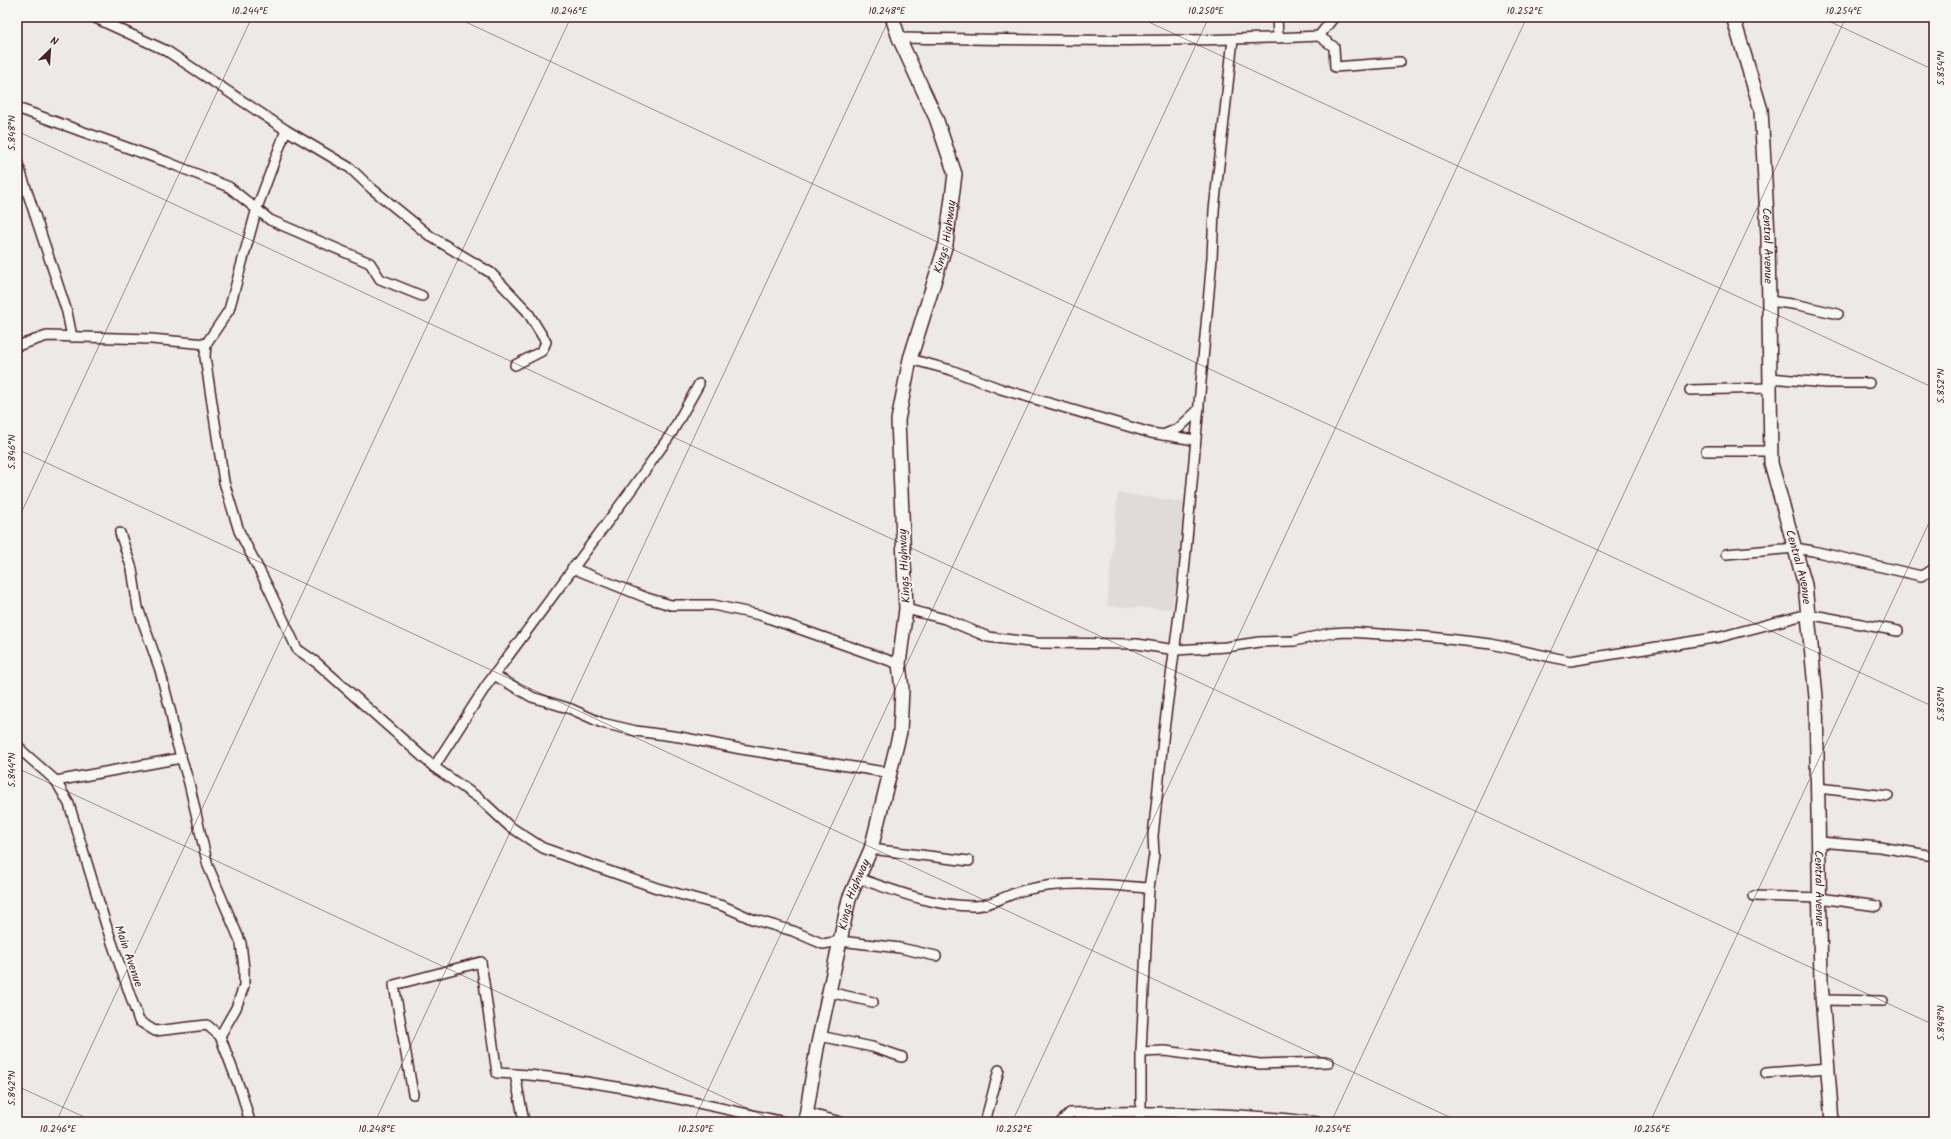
<svg xmlns="http://www.w3.org/2000/svg" width="1951" height="1139" font-family="Kalam,sans-serif">
<style>
.built{fill:#e0dad8}
.lines{fill:none;stroke-linecap:round;stroke-linejoin:round}
.street-casing{stroke:#4a1f2b;stroke-width:12}
.secondary-casing{stroke:#4a1f2b;stroke-width:16}
.street{stroke:#f6f6f2;stroke-width:9}
.secondary{stroke:#f6f6f2;stroke-width:13}
.ticks{fill:none;stroke:#4a1f2b;stroke-width:1;stroke-opacity:0.45}
.labels{text-anchor:middle;stroke-width:4;stroke-linejoin:round;paint-order:stroke}
.street-label{font-size:12px;fill:#4a1f2b;stroke:#f6f6f2}
.neatline{fill:none;stroke:#4a1f2b;stroke-width:1.5}
.ticks-label{font-size:10px;text-anchor:middle;fill:#4a1f2b}
</style>
<rect width="100%" height="100%" fill="#ece9e6"/>
<filter id="ink" filterUnits="userSpaceOnUse"><feTurbulence type="fractalNoise" baseFrequency=".025" numOctaves="2"/><feDisplacementMap in="SourceGraphic" scale="8" xChannelSelector="R" yChannelSelector="G"/><feConvolveMatrix kernelMatrix="1 2 1 2 8 2 1 2 1" color-interpolation-filters="sRGB"/></filter>
<g filter="url(#ink)">
<polygon class="built" points="1118,493 1189,503 1172,609 1107,606"/>
<g class="lines">
<defs>
<g id="street">
<polyline points="93,17 167,51 286,130 350,168 371,188 430,236 491,273 527,311 546,342 542,351 515,365"/>
<polyline points="1277,17 1278,38"/>
<polyline points="1319,36 1334,47 1335,67 1400,62"/>
<path d="M899,38C1039,40 1179,43 1319,36L1334,17"/>
<polyline points="17,108 167,162 229,187 270,220 370,263 380,279 422,296"/>
<polyline points="17,161 67,312 72,337"/>
<polyline points="1769,301 1799,305 1838,314"/>
<polyline points="206,344 229,310 257,208 286,130"/>
<polyline points="17,346 47,336 151,339 206,344 205,357 224,482 239,531 269,589 297,649 317,663 434,767 480,799 509,826 543,848 657,888 723,906 752,919 793,931 823,944 840,941 900,948 936,956"/>
<polyline points="910,359 951,370 1001,389 1151,433 1195,440"/>
<polyline points="1770,378 1825,383 1869,383"/>
<polyline points="1690,390 1770,388"/>
<polyline points="1163,435 1179,428 1199,409"/>
<polyline points="1706,451 1771,451"/>
<polyline points="120,533 132,569 138,608 160,670 171,713 175,737 189,783 208,866 241,943 244,969 244,986 236,1008 220,1036"/>
<polyline points="1726,554 1795,548 1813,551 1921,576 1934,569"/>
<polyline points="572,568 647,598 671,605 713,605 760,615 899,664"/>
<polyline points="906,609 945,619 988,637 1037,643 1137,644 1176,650 1226,647 1259,642 1294,641 1331,633 1348,632 1430,637 1491,644 1570,661 1720,637 1808,614 1898,631"/>
<polyline points="494,675 532,697 571,709 602,723 636,731 680,737 741,749 891,773"/>
<polyline points="17,744 23,752 56,781 69,804 106,925 139,1021 155,1031 207,1025 220,1036 242,1094 250,1122"/>
<polyline points="434,767 486,686 629,493 671,434 699,384"/>
<polyline points="56,781 181,758"/>
<polyline points="1818,788 1888,796"/>
<polyline points="1819,842 1880,847 1934,856"/>
<polyline points="871,849 969,861"/>
<path d="M858,878C895,891 936,907 976,906C993,905 1008,894 1025,890C1066,880 1108,885 1149,888"/>
<polyline points="1754,896 1820,898 1877,906"/>
<polyline points="829,992 873,1002"/>
<polyline points="1823,1000 1883,1001"/>
<polyline points="820,1036 872,1047 902,1057"/>
<polyline points="1141,1052 1165,1051 1260,1064 1329,1062"/>
<polyline points="1766,1073 1828,1068"/>
<polyline points="515,1074 524,1122"/>
<path d="M413,1094L394,985L481,962L497,1073C594,1077 690,1102 785,1122"/>
<polyline points="807,1113 841,1122"/>
<polyline points="985,1122 999,1070"/>
<path d="M1061,1122L1070,1113C1152,1110 1234,1112 1317,1122"/>
<polyline points="1139,1122 1141,1110 1141,1052 1146,947 1149,888 1154,855 1153,836 1164,730 1183,584 1212,258 1214,210 1233,39"/>
</g>
<g id="secondary">
<path id="s1" d="M1733,17L1761,110L1768,235L1771,463L1805,585L1816,697L1821,983L1832,1122"/>
<path id="s2" d="M805,1122L817,1048L849,899L871,849L900,732L902,689L899,664L906,609L898,420L910,359L946,244L955,174L936,118L899,38L892,17"/>
</g>
</defs>
<use href="#street" class="street-casing"/>
<use href="#secondary" class="secondary-casing"/>
<use href="#street" class="street"/>
<use href="#secondary" class="secondary"/>
</g>
</g>
<path class="ticks" d="M455,17L1934,707M1138,17L1934,388M1820,17L1934,70M17,131L1934,1025M17,449L1460,1122M17,522L252,17M17,768L777,1122M17,1086L95,1122M56,1122L571,17M375,1122L890,17M693,1122L1209,17M1012,1122L1527,17M1331,1122L1846,17M1650,1122L1934,512"/>
<g class="labels">
<g class="street-label">
<text dy="4" stroke="none"><textPath href="#s2" startOffset="905">Kings Highway</textPath></text>
<text dy="4" stroke="none"><textPath href="#s1" startOffset="233">Central Avenue</textPath></text>
<text transform="translate(904 566) rotate(-93)" y="4">Kings Highway</text>
<text dy="4" stroke="none"><textPath href="#s1" startOffset="558">Central Avenue</textPath></text>
<text dy="4" stroke="none"><textPath href="#s1" startOffset="881">Central Avenue</textPath></text>
<text dy="4" stroke="none"><textPath href="#s2" startOffset="233">Kings Highway</textPath></text>
<text transform="translate(129 956) rotate(71)" y="4">Main Avenue</text>
</g>
</g>
<rect width="1951" height="1139" fill="none" stroke="#f6f6f2" stroke-width="44"/>
<g transform="translate(50 50) rotate(25)" stroke="#f6f6f2" stroke-width="3" paint-order="stroke">
<path d="M0-3L7 15L0 10L-7 15Z" fill="#4a1f2b"/>
<text y="-6" font-size="11" font-weight="bold" text-anchor="middle" fill="#4a1f2b">N</text>
</g>
<rect x="22" y="22" width="1907" height="1095" class="neatline"/>
<g class="ticks-label">
<text x="250" y="14">10.244°E</text>
<text x="569" y="14">10.246°E</text>
<text x="887" y="14">10.248°E</text>
<text x="1206" y="14">10.250°E</text>
<text x="1525" y="14">10.252°E</text>
<text x="1844" y="14">10.254°E</text>
<text transform="translate(1940 68) rotate(-90)" y="4">5.854°N</text>
<text transform="translate(11 133) rotate(-90)" y="4">5.848°N</text>
<text transform="translate(1940 386) rotate(-90)" y="4">5.852°N</text>
<text transform="translate(11 452) rotate(-90)" y="4">5.846°N</text>
<text transform="translate(1940 704) rotate(-90)" y="4">5.850°N</text>
<text transform="translate(11 770) rotate(-90)" y="4">5.844°N</text>
<text transform="translate(1940 1023) rotate(-90)" y="4">5.848°N</text>
<text transform="translate(11 1088) rotate(-90)" y="4">5.842°N</text>
<text x="58" y="1132">10.246°E</text>
<text x="377" y="1132">10.248°E</text>
<text x="696" y="1132">10.250°E</text>
<text x="1014" y="1132">10.252°E</text>
<text x="1333" y="1132">10.254°E</text>
<text x="1652" y="1132">10.256°E</text>
</g>
</svg>
